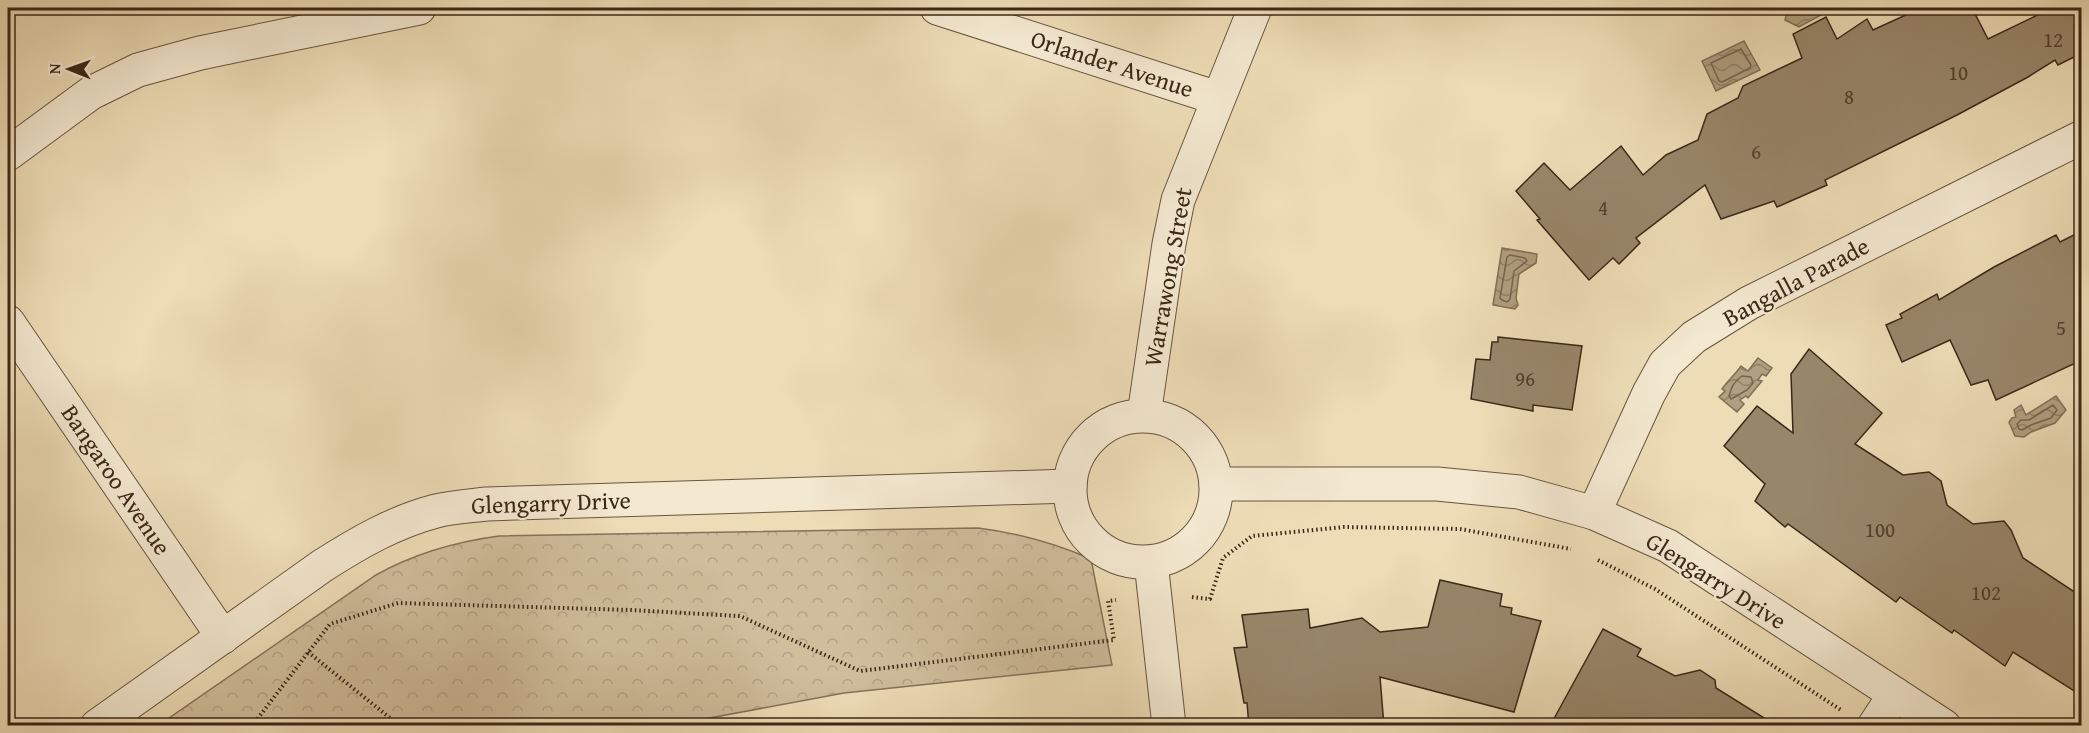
<svg xmlns="http://www.w3.org/2000/svg" width="2089" height="733" font-family="'Gentium Book Plus',serif">
<style>
.park{fill:url(#park-crowns);stroke:#85725a;stroke-width:1.5}
.water{fill:url(#water-waves);stroke:#816f56;stroke-width:1.5}
.lines{fill:none;stroke-linecap:round;stroke-linejoin:round}
.shore{stroke:#76644c;stroke-width:1.5}
.building{fill:#98866a;stroke:#3b2818;stroke-width:1.5}
.minor-casing{stroke:#685540;stroke-width:35}
.tertiary-casing{stroke:#685540;stroke-width:35}
.path{stroke:#3b2818;stroke-width:4;stroke-dasharray:1.5 3;stroke-linecap:butt}
.minor{stroke:#f3e8d0;stroke-width:33}
.tertiary{stroke:#f3e8d0;stroke-width:33}
.labels{text-anchor:middle;stroke-width:4.5;stroke-linejoin:round;paint-order:stroke}
.number-label{font-size:21px;fill:#52402c}
.street-label{font-size:24px;fill:#3b2818;stroke:#f3e8d0}
</style>
<defs>
<pattern id="park-crowns" width="20" height="18" patternUnits="userSpaceOnUse" patternTransform="scale(1.5)"><rect width="20" height="18" fill="#cfbd9b"/><path d="M2 6a3 3 0 1 1 6 0M12 15a3 3 0 1 1 6 0" fill="none" stroke="#b3a285"/></pattern>
<pattern id="water-waves" width="16" height="10" patternUnits="userSpaceOnUse" patternTransform="scale(1.5)"><rect width="16" height="10" fill="#b09f80"/><path d="M0 5q4-4 8 0t8 0" fill="none" stroke="#908268"/></pattern>
</defs>
<rect width="100%" height="100%" fill="#eddcb6"/>
<filter id="stains"><feTurbulence type="fractalNoise" baseFrequency=".00333" numOctaves="4"/><feColorMatrix values="0 0 0 0 .2 0 0 0 0 .09 0 0 0 0 .02 0 0 0 .5 -.17"/></filter>
<radialGradient id="worn" r=".72"><stop offset=".6" stop-color="#630" stop-opacity="0"/><stop offset="1" stop-color="#630" stop-opacity=".3"/></radialGradient>
<path class="park" d="M978,528C1018,533 1054,543 1091,559L1112,665L844,693L672,725H159L376,575C415,553 454,542 499,536Z"/>
<g class="water">
<polygon points="1788,8 1846,8 1846,9 1838,12 1832,9 1799,27 1785,20"/>
<polygon points="1744,41 1760,70 1716,91 1702,61"/>
<polygon points="1502,248 1537,254 1536,263 1519,274 1516,298 1518,305 1515,309 1493,305"/>
<path d="M1758,358L1772,368L1766,376L1762,374L1758,380L1762,381L1748,398L1746,396L1740,400L1744,404L1737,412L1719,397L1725,391L1722,389C1728,380 1735,375 1741,366L1748,371Z"/>
<polygon points="2056,396 2066,410 2055,423 2031,432 2024,437 2015,436 2009,422 2012,418 2016,417 2014,410 2021,405 2026,415"/>
</g>
<g class="lines">
<g class="shore">
<polygon points="1741,49 1751,65 1750,68 1722,82 1719,81 1711,63"/>
<polygon points="1510,255 1525,258 1527,261 1514,271 1510,299 1507,302 1502,300 1500,298 1507,257"/>
<path d="M1742,376L1751,377L1753,383L1747,390L1731,399L1729,396C1732,386 1733,383 1742,376Z"/>
<polygon points="2053,405 2057,410 2051,418 2031,425 2022,430 2019,429 2017,424 2021,420 2029,420"/>
</g>
</g>
<g class="building">
<polygon points="1921,8 1972,8 1988,39 2052,8 2082,8 2082,53 2058,65 2055,60 2028,77 1957,115 1825,180 1827,185 1777,207 1774,201 1721,219 1705,185 1636,238 1640,243 1619,264 1613,258 1589,280 1537,220 1540,219 1516,191 1544,163 1570,190 1621,146 1643,175 1666,155 1698,140 1707,114 1738,98 1743,86 1802,58 1793,34 1826,17 1837,39 1867,19 1873,30"/>
<polygon points="2082,231 2082,360 1996,400 1988,380 1971,385 1950,340 1902,362 1886,325 1902,318 1900,314 1937,294 1939,300 1994,267 2056,235 2060,242"/>
<polygon points="1498,337 1582,346 1572,410 1533,405 1533,411 1471,399 1476,359 1490,360 1492,342 1498,342"/>
<polygon points="1809,349 1882,413 1855,444 1903,475 1929,472 1941,481 1947,505 1973,524 2004,521 2011,530 2023,558 2082,597 2082,696 2013,652 2005,666 1954,630 1952,633 1900,597 1896,602 1788,524 1785,527 1755,501 1765,484 1724,446 1757,406 1793,433 1791,374"/>
<polygon points="1440,580 1502,594 1500,606 1512,608 1511,614 1541,621 1514,712 1380,677 1384,726 1249,726 1247,703 1244,703 1234,648 1247,647 1242,615 1308,609 1310,628 1362,618 1380,632 1428,627"/>
<polygon points="1603,629 1641,649 1637,656 1675,676 1700,670 1715,680 1716,688 1777,726 1550,726"/>
</g>
<g class="lines">
<defs>
<g id="minor">
<polyline points="937,8 1217,98"/>
<polyline points="8,154 91,93 138,70 200,53 419,8"/>
<polyline points="8,322 223,637"/>
<polyline points="1144,415 1169,244 1178,200 1255,8"/>
<polyline points="1594,513 1649,393 1665,364 1694,337 1749,303 2082,137"/>
<polyline points="1874,726 1895,694"/>
</g>
<g id="tertiary">
<circle cx="1143" cy="489" r="73"/>
<polyline points="1216,484 1437,484 1519,492 1594,513 1668,546 1944,726"/>
<polyline points="1151,562 1169,726"/>
<path d="M97,726L322,566C358,543 394,522 436,511C452,507 470,506 487,504L1070,486"/>
</g>
</defs>
<use href="#minor" class="minor-casing"/>
<use href="#tertiary" class="tertiary-casing"/>
<g class="path">
<polyline points="1598,560 1655,589 1841,710"/>
<polyline points="1192,597 1210,599 1223,558 1252,536 1344,527 1460,529 1571,549"/>
<polyline points="308,652 400,726"/>
<polyline points="252,726 330,624 398,603 630,610 740,616 860,671 1114,640 1108,601 1116,600"/>
</g>
<use href="#minor" class="minor"/>
<use href="#tertiary" class="tertiary"/>
</g>
<g class="labels">
<g class="number-label">
<text x="2053" y="47">12</text>
<text x="1958" y="80">10</text>
<text x="1849" y="104">8</text>
<text x="1756" y="159">6</text>
<text x="1603" y="215">4</text>
<text x="2061" y="335">5</text>
<text x="1525" y="386">96</text>
<text x="1880" y="537">100</text>
<text x="1986" y="600">102</text>
</g>
<g class="street-label">
<text transform="translate(1112 64) rotate(18)" y="8">Orlander Avenue</text>
<text transform="translate(1168 277) rotate(-80)" y="8">Warrawong Street</text>
<text transform="translate(1796 282) rotate(-28)" y="8">Bangalla Parade</text>
<text transform="translate(116 480) rotate(56)" y="8">Bangaroo Avenue</text>
<text transform="translate(551 503) rotate(-2)" y="8">Glengarry Drive</text>
<text transform="translate(1716 581) rotate(32)" y="8">Glengarry Drive</text>
</g>
</g>
<rect width="2089" height="733" fill="none" stroke="#eddcb6" stroke-width="30"/>
<rect x="9" y="9" width="2071" height="715" fill="none" stroke="#3b2818" stroke-width="3"/>
<rect x="15" y="15" width="2059" height="703" fill="none" stroke="#3b2818" stroke-width="1.5"/>
<g transform="translate(69 69) rotate(271)" stroke="#f3e8d0" stroke-width="4.5" paint-order="stroke">
<path d="M0-4.5L10 22L0 15L-10 22Z" fill="#3b2818"/>
<text y="-9" font-size="16" font-weight="bold" text-anchor="middle" fill="#3b2818">N</text>
</g>
<rect width="100%" height="100%" filter="url(#stains)"/>
<rect width="100%" height="100%" fill="url(#worn)"/>
</svg>
